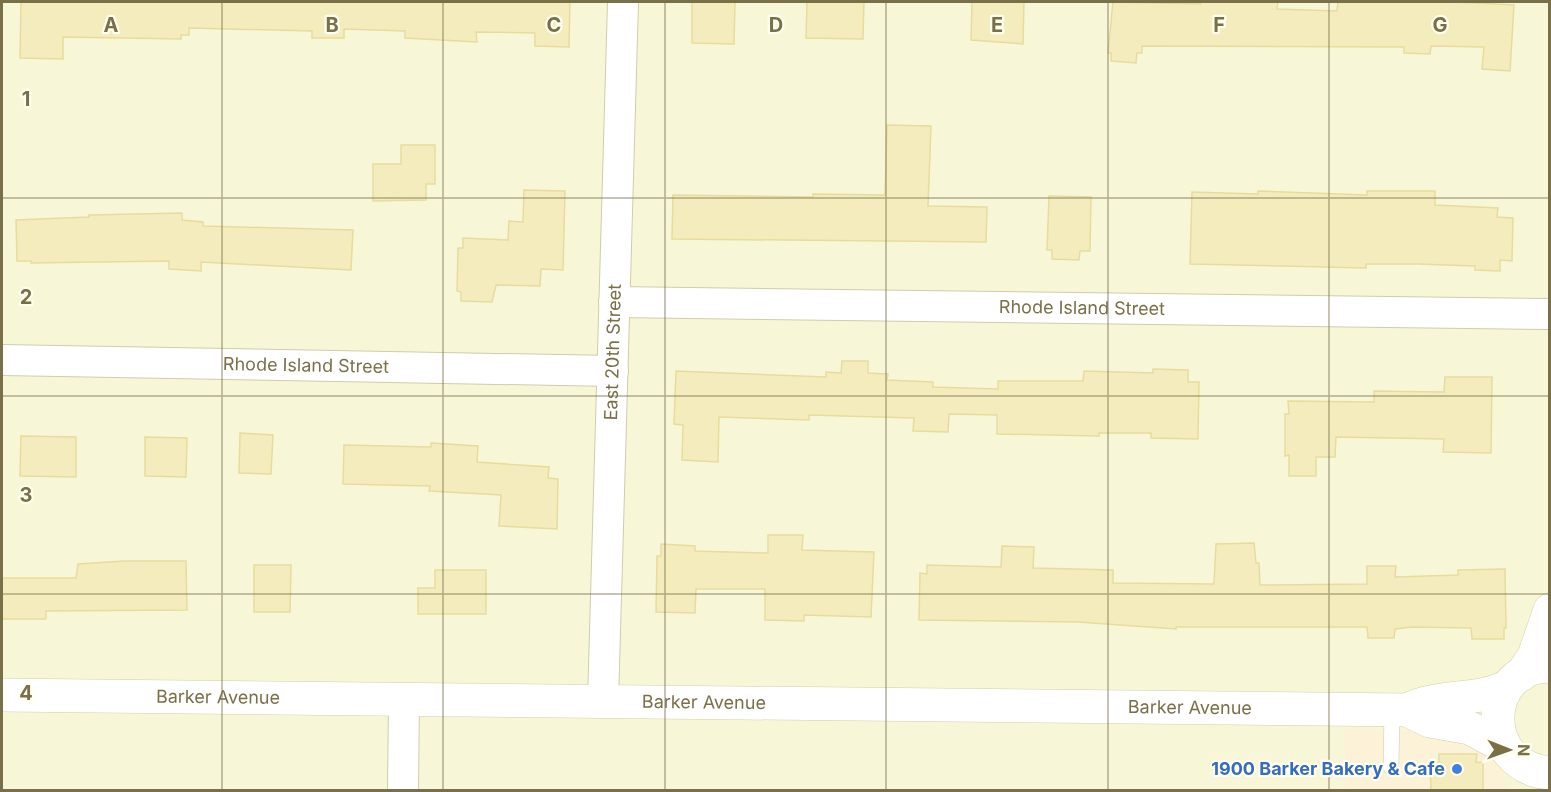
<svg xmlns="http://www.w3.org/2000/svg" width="1551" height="792" font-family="Inter,sans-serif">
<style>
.residential{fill:#f7f7d8}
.commercial{fill:#fbf2d8}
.building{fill:#f4ecbd;stroke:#e8db9d;stroke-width:1.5}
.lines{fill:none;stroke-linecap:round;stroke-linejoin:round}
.lane-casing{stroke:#d0ccac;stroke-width:16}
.street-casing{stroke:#d0ccac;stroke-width:32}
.secondary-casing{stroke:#d3cfa9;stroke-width:34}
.lane{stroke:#fff;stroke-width:15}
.street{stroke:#fff;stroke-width:30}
.secondary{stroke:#fff;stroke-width:33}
.grid{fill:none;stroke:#79704a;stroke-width:1.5;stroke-opacity:0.55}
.shop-dot{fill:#3f7fe0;stroke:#feffef;stroke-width:2}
.labels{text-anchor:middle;stroke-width:4.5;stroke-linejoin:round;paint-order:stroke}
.street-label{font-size:18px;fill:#79704a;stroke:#feffef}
.shop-label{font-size:18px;font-weight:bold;fill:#366cbe;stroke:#feffef;text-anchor:end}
.grid-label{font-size:20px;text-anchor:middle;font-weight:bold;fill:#79704a;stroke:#feffef;stroke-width:4.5;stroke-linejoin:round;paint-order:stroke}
</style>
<rect width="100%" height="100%" fill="#fcfde7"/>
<rect class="residential" x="2" y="2" width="1547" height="788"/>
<polygon class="commercial" points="1345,729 1437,731 1485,748 1500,765 1509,790 1345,790"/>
<g class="building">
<polygon points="21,2 570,2 569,47 535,46 535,33 476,32 477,42 405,38 405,31 344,29 344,38 312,38 312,31 189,28 189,35 181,35 181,39 63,37 63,59 20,58"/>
<polygon points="692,2 735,2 734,44 692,43"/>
<polygon points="807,2 864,2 863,39 806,38"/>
<polygon points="972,2 1024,2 1023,44 971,40"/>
<polygon points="1113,2 1201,4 1201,2 1278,2 1277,9 1337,11 1338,2 1456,2 1514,5 1510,71 1482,69 1484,47 1431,46 1430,54 1404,53 1404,47 1142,46 1142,53 1137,53 1136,63 1111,61 1111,53 1108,53"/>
<polygon points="887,125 931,126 928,206 987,207 986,242 672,239 673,195 813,197 813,194 885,195"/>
<polygon points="401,145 435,145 435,184 426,184 426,200 373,201 373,164 401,164"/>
<polygon points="524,190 565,191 563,270 541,269 540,286 496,285 492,302 461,301 461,292 457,291 458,248 463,248 463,238 508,240 509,221 523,222"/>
<polygon points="1258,191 1367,195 1367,191 1435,191 1435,205 1498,208 1497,217 1513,218 1512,261 1500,260 1500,271 1475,270 1475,266 1417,264 1366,264 1366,268 1190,264 1192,192 1258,194"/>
<polygon points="1049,196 1091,197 1090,251 1080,251 1079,260 1052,259 1052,250 1047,250"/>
<polygon points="182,213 182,220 203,222 203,226 353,230 351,270 201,262 201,271 169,269 169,261 31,263 31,261 17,261 16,220 89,217 89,215"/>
<polygon points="842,361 868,361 868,373 888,374 887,380 933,382 933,387 998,389 998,381 1083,381 1084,371 1153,373 1153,369 1188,370 1188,382 1199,382 1198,439 1151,438 1151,433 1099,433 1099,436 997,434 997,415 949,414 948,432 913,431 914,418 809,415 809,420 719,417 718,462 682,460 683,425 674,424 676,371 826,377 826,372 841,373"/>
<polygon points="1445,377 1492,377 1491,453 1443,452 1444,439 1336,437 1335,457 1316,457 1316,476 1289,476 1289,455 1285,456 1285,414 1289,414 1288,401 1374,402 1374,391 1444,392"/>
<polygon points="240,433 273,435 271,474 239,473"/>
<polygon points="21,436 76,437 76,477 20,476"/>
<polygon points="145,437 187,438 186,477 145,476"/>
<polygon points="431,443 478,446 477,462 549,467 548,478 558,479 557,529 499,526 501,495 429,491 430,486 343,484 344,445 431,447"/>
<polygon points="768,535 803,535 802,550 874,552 871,617 804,615 804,621 765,620 765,589 696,589 695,613 656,612 657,556 661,556 661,544 695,546 695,551 768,553"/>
<polygon points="1254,543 1256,563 1259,563 1260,585 1367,584 1367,566 1396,566 1395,577 1458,575 1458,570 1505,569 1506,628 1504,628 1504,639 1472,639 1471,628 1412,627 1395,629 1394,638 1368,638 1367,627 1176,627 1176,629 1078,622 919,620 920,573 927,574 927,565 1001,567 1002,546 1034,547 1033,568 1113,570 1113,583 1214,584 1216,544"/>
<polygon points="124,561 186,561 187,610 46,611 46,619 2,619 2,578 76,578 78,564"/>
<polygon points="254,565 291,565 290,612 254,612"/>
<polygon points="435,570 486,570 486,614 418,614 418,588 435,588"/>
<polygon points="1439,754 1477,754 1476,762 1483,763 1483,790 1431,790 1430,762 1439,762"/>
</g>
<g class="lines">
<defs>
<polyline id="lane" points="1391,767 1392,710"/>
<g id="street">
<path id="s1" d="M614,302L1550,314"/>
<path id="s2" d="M2,360L613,371"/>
<path id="s3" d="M603,702L623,2"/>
<polyline points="403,790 404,700"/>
</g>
<g id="secondary">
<path d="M1550,666C1482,666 1479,768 1550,773"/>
<polyline points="1521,675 1534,656 1550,610"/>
<path id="s4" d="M2,695L1407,710L1430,721L1470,728L1503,746"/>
<path d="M1407,710C1439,694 1475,702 1507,687"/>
</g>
</defs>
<use href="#lane" class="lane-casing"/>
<use href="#street" class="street-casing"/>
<use href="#secondary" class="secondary-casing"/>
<use href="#lane" class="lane"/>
<use href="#street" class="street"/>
<use href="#secondary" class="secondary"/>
</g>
<path class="grid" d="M222,2V790M443,2V790M665,2V790M886,2V790M1108,2V790M1329,2V790M2,198H1550M2,396H1550M2,594H1550"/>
<circle class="shop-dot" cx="1457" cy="769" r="6"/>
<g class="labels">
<g class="street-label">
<text dy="6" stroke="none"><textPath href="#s1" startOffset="468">Rhode Island Street</textPath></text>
<text dy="6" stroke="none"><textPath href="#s3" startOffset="350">East 20th Street</textPath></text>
<text dy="6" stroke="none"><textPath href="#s2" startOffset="304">Rhode Island Street</textPath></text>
<text dy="6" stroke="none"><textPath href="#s4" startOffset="216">Barker Avenue</textPath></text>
<text dy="6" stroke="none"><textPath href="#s4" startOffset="702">Barker Avenue</textPath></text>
<text dy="6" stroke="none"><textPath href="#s4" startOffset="1188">Barker Avenue</textPath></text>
</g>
<g class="shop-label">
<text x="1445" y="775">1900 Barker Bakery &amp; Cafe</text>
</g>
</g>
<g class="grid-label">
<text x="111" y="32">A</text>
<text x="332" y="32">B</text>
<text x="554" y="32">C</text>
<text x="776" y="32">D</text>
<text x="997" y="32">E</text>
<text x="1219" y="32">F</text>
<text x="1440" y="32">G</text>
<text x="26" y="106">1</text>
<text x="26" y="304">2</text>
<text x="26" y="502">3</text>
<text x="26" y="700">4</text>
</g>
<rect width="1551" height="792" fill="none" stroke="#79704a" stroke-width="6"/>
<g transform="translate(1509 750) rotate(91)" stroke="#feffef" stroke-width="4.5" paint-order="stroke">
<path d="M0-4.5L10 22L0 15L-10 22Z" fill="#79704a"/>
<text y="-9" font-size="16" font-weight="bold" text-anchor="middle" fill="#79704a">N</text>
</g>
</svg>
